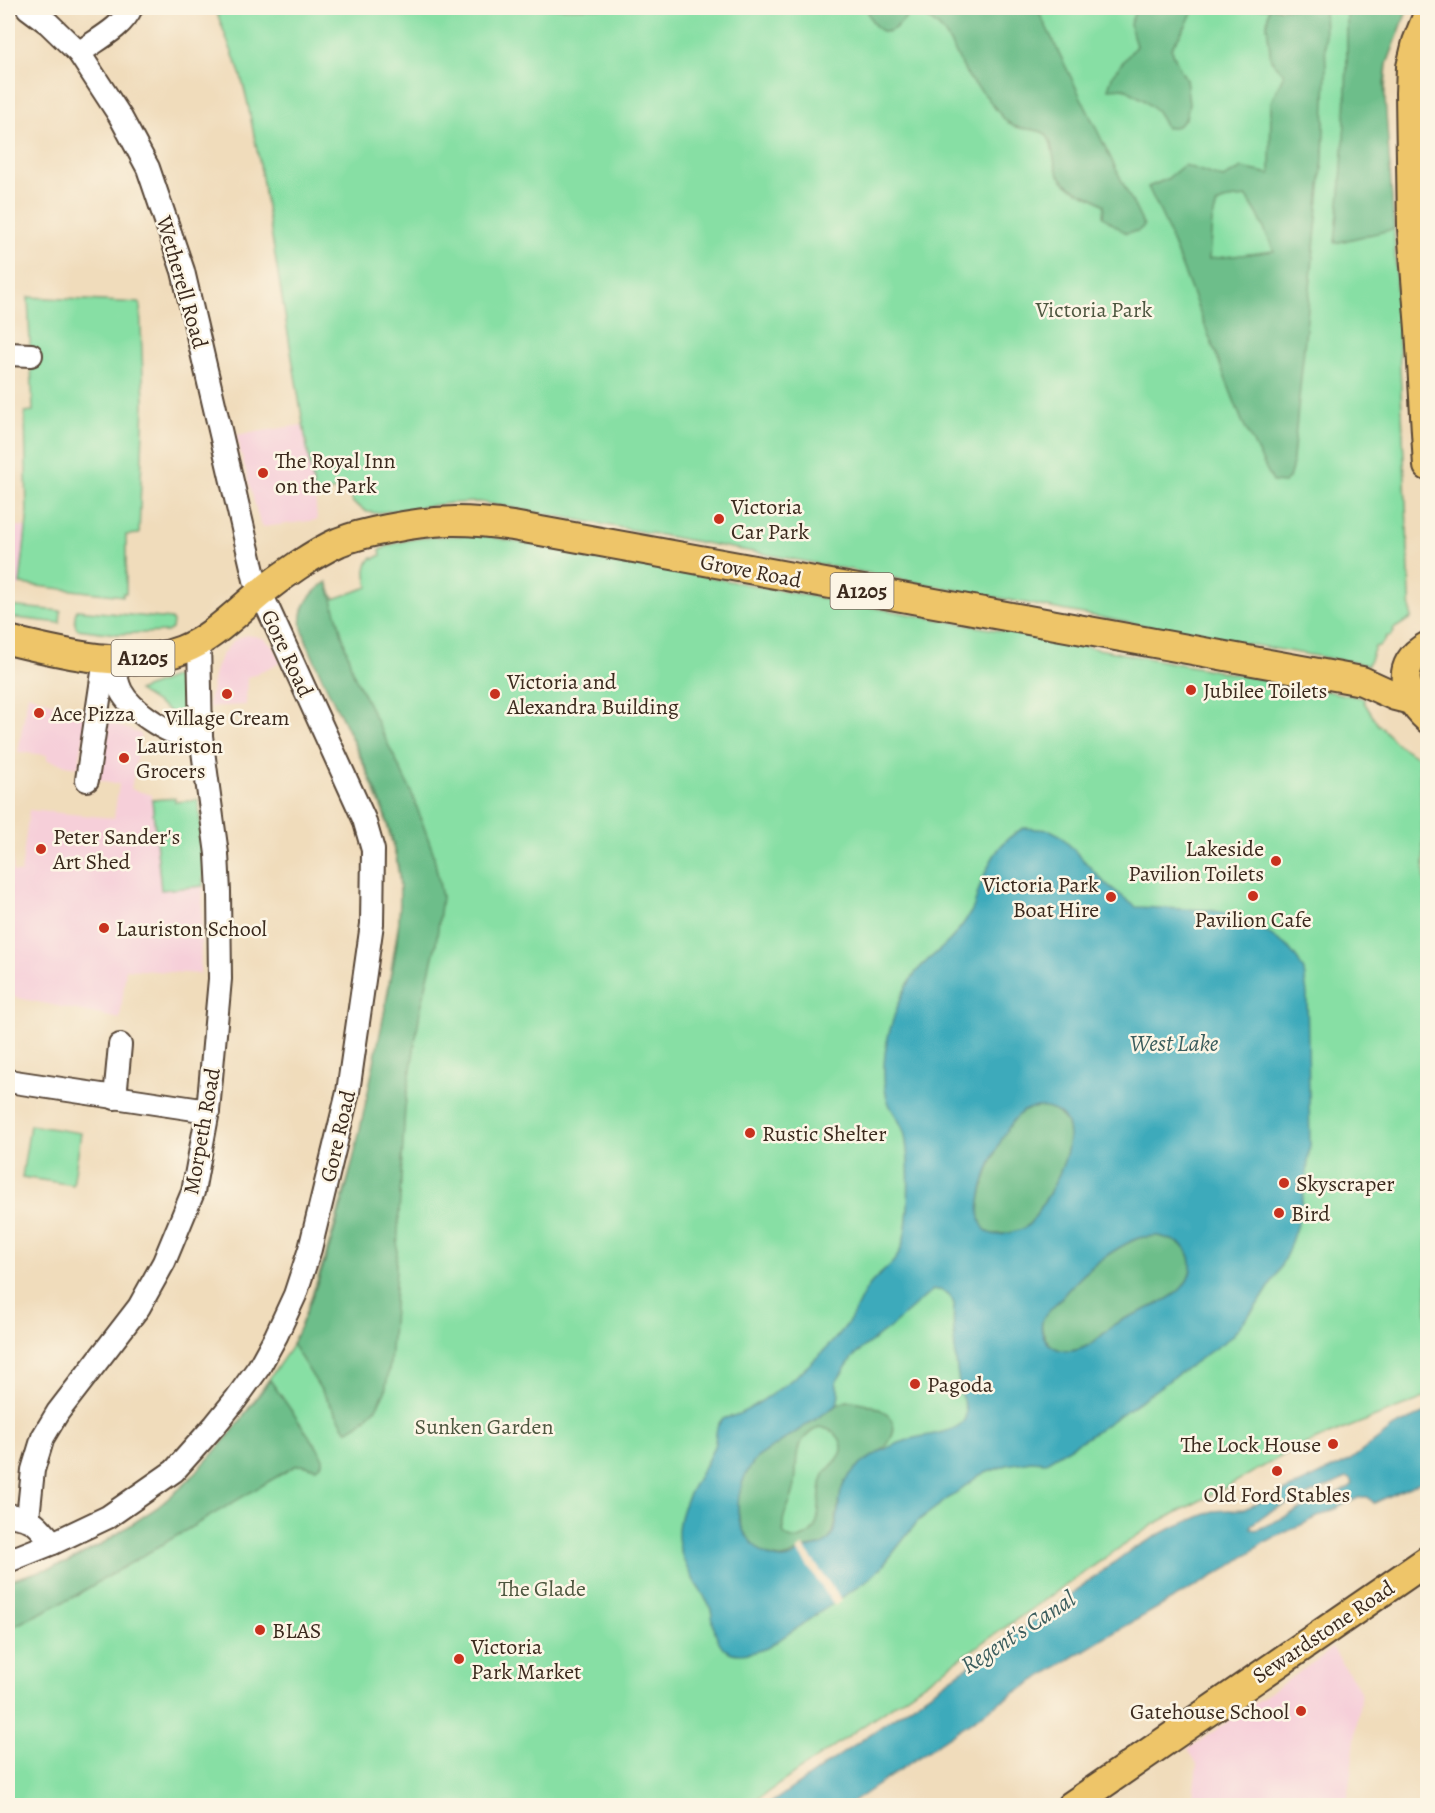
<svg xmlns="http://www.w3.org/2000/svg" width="1435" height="1813" font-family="Alegreya,serif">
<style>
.built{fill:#f6cfd9}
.green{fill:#87dfa4;stroke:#618461;stroke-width:1.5}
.forest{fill:#6dbe8a;stroke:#547454;stroke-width:1.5;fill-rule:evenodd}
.water{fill:#3caabb;stroke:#3c6a6c;stroke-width:1.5;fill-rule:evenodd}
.pier{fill:#f0dcbb}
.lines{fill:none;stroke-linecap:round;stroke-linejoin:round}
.minor-casing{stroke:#564536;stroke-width:26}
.major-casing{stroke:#564536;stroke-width:32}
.minor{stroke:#fff;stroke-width:22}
.major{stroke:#eec569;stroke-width:28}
.poi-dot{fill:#c8321e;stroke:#fcf5e5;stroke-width:2}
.labels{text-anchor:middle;stroke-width:5;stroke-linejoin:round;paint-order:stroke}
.shield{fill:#fcf5e5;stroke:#75675a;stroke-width:1.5}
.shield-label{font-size:21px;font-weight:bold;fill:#3b2a1e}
.street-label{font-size:22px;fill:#3b2a1e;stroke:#fcf5e5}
.park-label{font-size:22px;fill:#4e5740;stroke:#fcf5e5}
.poi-label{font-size:22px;fill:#3b2a1e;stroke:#fcf5e5;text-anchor:start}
.water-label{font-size:24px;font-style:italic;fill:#3b5d5d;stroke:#fcf5e5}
</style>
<rect width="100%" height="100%" fill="#fcf5e5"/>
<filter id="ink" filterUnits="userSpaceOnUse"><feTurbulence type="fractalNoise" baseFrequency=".0167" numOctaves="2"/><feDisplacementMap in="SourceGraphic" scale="12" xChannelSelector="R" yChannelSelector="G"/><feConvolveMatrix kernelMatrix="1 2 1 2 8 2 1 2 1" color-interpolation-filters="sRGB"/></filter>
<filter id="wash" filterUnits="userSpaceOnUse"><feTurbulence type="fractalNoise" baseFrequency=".008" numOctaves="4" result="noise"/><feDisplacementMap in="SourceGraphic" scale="24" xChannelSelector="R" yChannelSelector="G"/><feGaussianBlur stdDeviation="1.35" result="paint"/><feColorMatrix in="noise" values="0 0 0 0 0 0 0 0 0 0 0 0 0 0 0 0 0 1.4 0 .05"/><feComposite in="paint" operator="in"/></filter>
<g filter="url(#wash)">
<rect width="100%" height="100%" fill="#f0dcbb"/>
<g class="built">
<polygon points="302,425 315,495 317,520 263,527 260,524 236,435"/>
<polygon points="8,525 26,527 19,587 8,585"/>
<polygon points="246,635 255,636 265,639 275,649 282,662 259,672 259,674 247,677 246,705 208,707 215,671 221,656 233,641"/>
<polygon points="28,694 83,714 87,721 78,768 47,760 47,755 18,752"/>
<polygon points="106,721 141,734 131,789 152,795 152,800 175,798 175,802 198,800 204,854 200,974 126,969 120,1019 8,996 8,856 13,858 13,872 21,873 29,810 114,818 119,784 94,779"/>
<polygon points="1332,1648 1361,1691 1347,1805 1192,1805 1197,1764 1188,1749 1324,1655"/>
</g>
<g class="green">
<polygon points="215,8 1408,8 1387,64 1384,103 1394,229 1411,618 1395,628 1393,630 1394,632 1389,637 1387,636 1385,638 1386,639 1379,646 1375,647 1368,665 1162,629 841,568 480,502 451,503 376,513 367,512 353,503 348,487 315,495 259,160 247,100 241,76"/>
<polygon points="28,297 140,303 144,402 139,534 126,535 126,593 123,593 123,596 20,584 27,520 25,412 33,411"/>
<path d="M467,535H480L1364,698V702L1378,725H1379C1386,731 1388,735 1394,741C1399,746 1411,753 1419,757L1428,949L1427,1397L1298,1447L1221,1490L1154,1524L749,1805L8,1806V1581L66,1563L102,1544L158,1507L192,1478L235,1428L290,1349L302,1323L325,1258L355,1154L382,1026L399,921L401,889L396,858L384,814L366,770L306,641C297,614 303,598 327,582L334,599L368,587C366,575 363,568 372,557L374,559L381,555L380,550C405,536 438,537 467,535Z"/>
<polygon points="8,606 61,611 60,623 8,617"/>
<path d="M77,610L171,619L173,622L172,629L167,632L116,634L77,629C74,624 74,615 77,610Z"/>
<polygon points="194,669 192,726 138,691"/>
<polygon points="175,798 175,802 198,800 204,854 203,886 161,890 152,800"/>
<polygon points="30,1125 81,1133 73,1185 22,1177"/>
</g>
<g class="forest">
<path d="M867,8H1037L1144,226L1138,231L1126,233L1103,217L1104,205C1088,192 1072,194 1059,175C1052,164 1054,139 1044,133C1036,128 1023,130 1013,126C1001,119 994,106 986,96C981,90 975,85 970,79C950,49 950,24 913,12C903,17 903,23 895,28C880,40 870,20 867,8Z"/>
<polygon points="1126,8 1186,8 1193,11 1185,27 1171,48 1178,65 1186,79 1189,104 1186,118 1178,126 1166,128 1157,111 1142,99 1124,88 1108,89 1113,74 1136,46 1130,24 1135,12"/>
<path d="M1269,8H1324L1326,70L1323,158L1292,468L1289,478L1284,483L1273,482L1242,421L1163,218L1148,187L1167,179L1184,165L1223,178L1242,168L1270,174L1271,102L1284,74L1271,60L1267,25ZM1247,197L1258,215L1274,251L1209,259L1212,221L1217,204L1228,199Z"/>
<path d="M1347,8H1408L1387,64L1384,84L1394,229L1335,243C1344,165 1348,86 1347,8Z"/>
<path d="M327,582L353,673L411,791L433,852L442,897L436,944L420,1012L405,1107L393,1323L390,1364L385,1392L376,1408L362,1422L347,1431L292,1344C336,1252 357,1148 377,1048C389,990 407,917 397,859C382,776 328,706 302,628C299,607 311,592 327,582Z"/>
<path d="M1038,1107C1091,1110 1063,1170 1047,1197C1041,1207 1035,1220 1026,1227C1018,1233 1004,1234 995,1234C957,1236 997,1145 1006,1130C1009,1124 1015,1117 1021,1113C1025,1109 1032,1108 1038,1107Z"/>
<path d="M1159,1236C1174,1240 1189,1244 1191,1262C1194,1300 1140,1308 1115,1324C1105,1331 1098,1341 1087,1346C1070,1355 1048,1352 1043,1332C1041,1327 1041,1323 1043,1319C1046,1314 1051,1309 1055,1305C1077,1278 1104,1253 1136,1239C1143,1236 1151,1237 1159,1236Z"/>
<polygon points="270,1380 319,1450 323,1459 321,1465 316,1468 301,1465 295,1466 73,1597 8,1629 8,1581 66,1563 102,1544 158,1507 184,1485 211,1456 235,1428"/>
<path d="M847,1401C868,1401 907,1414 889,1442C883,1453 867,1459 857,1468C850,1474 846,1487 842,1495C833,1511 841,1539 819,1546C813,1547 806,1547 801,1550C793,1553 790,1558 780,1558C736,1554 729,1500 748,1468C761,1448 816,1420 837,1405ZM819,1427C828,1429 834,1431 839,1438C850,1456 829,1463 823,1477C815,1497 827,1530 801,1538C794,1541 789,1539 784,1534C779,1516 791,1506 794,1489C800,1462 788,1444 819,1427Z"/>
</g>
<g class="water">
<path d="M1024,828L1050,830L1060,835L1104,882L1136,907L1210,910L1228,914L1258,926L1288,947L1298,960L1304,971L1307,994L1310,1144L1306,1180L1298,1221L1288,1251L1276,1276L1261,1300L1231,1337L1094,1433L1046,1462L1031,1461L1007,1465L980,1475L918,1521L882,1567L869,1579L767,1648C731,1661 716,1654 712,1615C711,1603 702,1594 696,1584C686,1568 677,1550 678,1531C680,1498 703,1475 714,1446C717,1438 714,1429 720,1422C723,1417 728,1418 733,1416C745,1413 759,1403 769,1396C796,1378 829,1349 848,1323C856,1312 860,1298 868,1287C877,1274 893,1267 899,1253C911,1229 910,1163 905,1136C903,1124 894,1115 889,1104C880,1081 884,1047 892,1023C897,1006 905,986 916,972C925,961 936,954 946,944C956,935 964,923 971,912C975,906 976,899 978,892C987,866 998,840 1024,828ZM1038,1107C1091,1110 1063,1170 1047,1197C1041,1207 1035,1220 1026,1227C1022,1230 1013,1232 1009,1233C947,1250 998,1130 1021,1113C1025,1109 1032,1108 1038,1107ZM1159,1236C1174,1240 1189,1244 1191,1262C1194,1300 1140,1308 1115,1324C1105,1331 1098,1341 1087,1346C1070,1355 1048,1352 1042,1332C1041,1327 1041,1323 1043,1319C1046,1314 1051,1309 1055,1305C1077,1278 1104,1253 1136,1239C1143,1236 1151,1237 1159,1236ZM933,1290C942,1288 951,1295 954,1304C952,1333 955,1361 960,1390C961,1399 970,1411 964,1420C958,1432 927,1435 914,1438C901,1442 884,1448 873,1456C863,1462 852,1471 846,1480C834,1498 843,1530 825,1543C819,1548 810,1547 803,1549C799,1551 796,1555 792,1557C769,1566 743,1539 739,1519C735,1496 743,1474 758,1457L837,1405L839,1394L836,1382L852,1358L864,1347L892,1326Z"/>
<path d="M1427,1412V1479L1374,1503L1368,1497H1360L1265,1542L1228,1568L1106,1637L1003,1700L848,1805H768L1062,1601L1131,1550L1172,1528L1213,1511L1244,1509L1264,1501L1349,1461L1394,1427ZM1347,1478L1351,1479L1353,1484L1348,1488L1261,1528L1255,1530L1251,1528V1525L1269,1512Z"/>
</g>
<polygon class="pier" points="803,1546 842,1601 835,1606 797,1551"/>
</g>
<g filter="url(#ink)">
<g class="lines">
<defs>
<g id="minor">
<path d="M79,53C96,40 122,28 131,8"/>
<polyline points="8,354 31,355"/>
<path d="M113,659C115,670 116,681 121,691C130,709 167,734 187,736C192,737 197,736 201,736"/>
<polyline points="87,780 105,659"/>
<polyline points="8,1081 208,1111"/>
<polyline points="115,1098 120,1045"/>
<path d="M8,1515C35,1519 35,1522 53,1543"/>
<polyline points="28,1518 33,1470 43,1437 58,1412 139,1307 164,1262 193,1192 208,1111 220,979 219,892 217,854 201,736 199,642"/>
<polyline points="8,1561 53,1543 108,1517 174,1471 215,1425 236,1399 259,1367 276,1336 295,1295 310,1249 348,1092 372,924 373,850 364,819 255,580 183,271 148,168 120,116 79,53 48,23 28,8"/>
</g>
<g id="major">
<polyline points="1428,14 1417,42 1411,67 1410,93 1412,228 1420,329 1428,466"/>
<path d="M8,640C61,653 129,671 182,650C211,639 235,614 259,594C280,577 314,553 339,542C354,536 371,532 387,529C435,519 466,519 513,526L1362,681L1395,696L1411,700"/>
<path d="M1428,646C1393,664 1404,697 1428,719"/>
<polyline points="1071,1806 1428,1560"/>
</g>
</defs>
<use href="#minor" class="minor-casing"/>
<use href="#major" class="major-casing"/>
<use href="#minor" class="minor"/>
<use href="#major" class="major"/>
</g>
</g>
<g class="poi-dot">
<circle cx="263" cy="473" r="6"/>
<circle cx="719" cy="519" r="6"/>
<circle cx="1191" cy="690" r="6"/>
<circle cx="227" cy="694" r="6"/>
<circle cx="495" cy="694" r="6"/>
<circle cx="39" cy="713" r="6"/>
<circle cx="124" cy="758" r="6"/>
<circle cx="41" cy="849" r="6"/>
<circle cx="1276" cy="861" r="6"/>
<circle cx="1253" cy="896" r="6"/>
<circle cx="1111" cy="897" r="6"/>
<circle cx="104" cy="928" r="6"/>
<circle cx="750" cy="1133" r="6"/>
<circle cx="1284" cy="1183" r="6"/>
<circle cx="1279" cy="1213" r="6"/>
<circle cx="915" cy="1384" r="6"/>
<circle cx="1333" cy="1444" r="6"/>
<circle cx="1277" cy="1471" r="6"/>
<circle cx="260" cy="1630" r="6"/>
<circle cx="459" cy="1659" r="6"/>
<circle cx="1301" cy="1711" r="6"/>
</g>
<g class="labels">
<g class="shield">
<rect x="830.5" y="573" width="63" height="36" rx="4.5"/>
<rect x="111.5" y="640" width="63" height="36" rx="4.5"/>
</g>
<g class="shield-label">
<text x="862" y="598">A1205</text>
<text x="143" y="665">A1205</text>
</g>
<g class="street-label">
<text transform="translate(183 282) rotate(74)" y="8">Wetherell Road</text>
<text transform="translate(751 570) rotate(11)" y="8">Grove Road</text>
<text transform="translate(288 653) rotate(65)" y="8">Gore Road</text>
<text transform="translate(201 1131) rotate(-80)" y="8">Morpeth Road</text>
<text transform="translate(337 1136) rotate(-77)" y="8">Gore Road</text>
<text transform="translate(1323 1631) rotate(-34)" y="8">Sewardstone Road</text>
</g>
<g class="park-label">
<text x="1094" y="317">Victoria Park</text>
<text x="484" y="1434">Sunken Garden</text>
<text x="542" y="1596">The Glade</text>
</g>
<g class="poi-label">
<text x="275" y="468">The Royal Inn<tspan x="275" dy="25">on the Park</tspan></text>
<text x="731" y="514">Victoria<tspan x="731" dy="25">Car Park</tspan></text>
<text x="507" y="689">Victoria and<tspan x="507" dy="25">Alexandra Building</tspan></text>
<text x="1203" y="698">Jubilee Toilets</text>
<text x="51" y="721">Ace Pizza</text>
<text x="227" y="725" text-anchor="middle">Village Cream</text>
<text x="136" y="753">Lauriston<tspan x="136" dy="25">Grocers</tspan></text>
<text x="53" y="844">Peter Sander's<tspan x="53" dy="25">Art Shed</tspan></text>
<text x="1264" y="856" text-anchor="end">Lakeside<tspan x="1264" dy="25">Pavilion Toilets</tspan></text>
<text x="1099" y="892" text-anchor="end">Victoria Park<tspan x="1099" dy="25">Boat Hire</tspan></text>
<text x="1253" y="927" text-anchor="middle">Pavilion Cafe</text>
<text x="116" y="936">Lauriston School</text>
<text x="762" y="1141">Rustic Shelter</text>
<text x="1296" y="1191">Skyscraper</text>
<text x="1291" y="1221">Bird</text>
<text x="927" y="1392">Pagoda</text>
<text x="1321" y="1452" text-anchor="end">The Lock House</text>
<text x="1277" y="1502" text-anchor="middle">Old Ford Stables</text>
<text x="272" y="1638">BLAS</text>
<text x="471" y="1654">Victoria<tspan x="471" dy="25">Park Market</tspan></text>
<text x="1289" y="1719" text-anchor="end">Gatehouse School</text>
</g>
<g class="water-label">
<text x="1174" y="1051">West Lake</text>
<text transform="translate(1018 1632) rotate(-33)" y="8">Regent's Canal</text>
</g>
</g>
<rect width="1435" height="1813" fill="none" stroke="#fcf5e5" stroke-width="30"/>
</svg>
